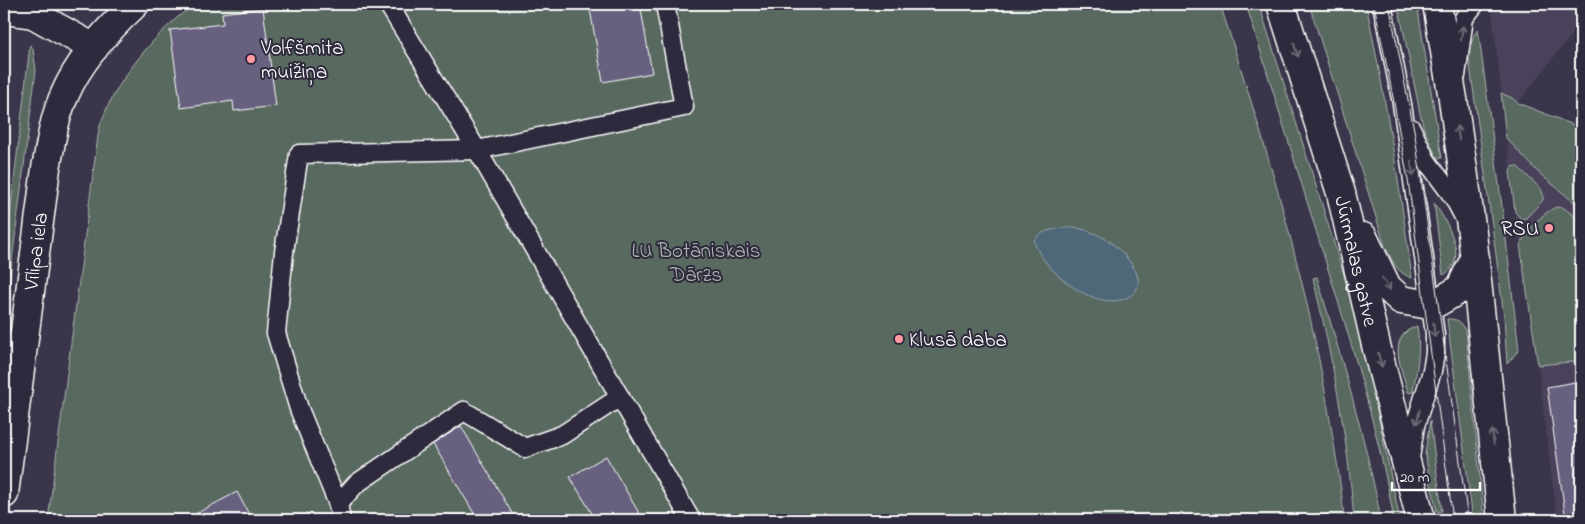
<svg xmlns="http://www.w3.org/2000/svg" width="1585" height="524" font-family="'Indie Flower',sans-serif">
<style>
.built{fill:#48425a}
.green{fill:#586961;stroke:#acb4b0}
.water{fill:#4f6779;stroke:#95a4af}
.building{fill:#68617f;stroke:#fff}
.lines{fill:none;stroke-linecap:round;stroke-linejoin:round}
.service-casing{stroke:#fff;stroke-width:21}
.minor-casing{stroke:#fff;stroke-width:31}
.tertiary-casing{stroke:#fff;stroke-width:31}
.secondary-casing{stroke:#fff;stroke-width:31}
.service{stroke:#2f2a3d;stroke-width:18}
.minor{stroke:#2f2a3d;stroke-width:28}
.tertiary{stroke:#2f2a3d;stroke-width:28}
.secondary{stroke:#2f2a3d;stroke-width:28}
.tram{stroke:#fff;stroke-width:1}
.oneway{stroke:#6d6a77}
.poi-dot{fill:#ff9aa2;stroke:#2f2a3d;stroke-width:2}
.labels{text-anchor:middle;stroke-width:4;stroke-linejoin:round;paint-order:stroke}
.poi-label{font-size:21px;fill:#fff;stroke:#2f2a3d;text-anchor:start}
.park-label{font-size:21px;fill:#acb4b0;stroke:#2f2a3d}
.street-label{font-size:21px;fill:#fff;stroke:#2f2a3d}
</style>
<rect width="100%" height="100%" fill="#3a354a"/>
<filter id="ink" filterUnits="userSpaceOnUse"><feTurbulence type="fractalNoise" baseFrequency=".02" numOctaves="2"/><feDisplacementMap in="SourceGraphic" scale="10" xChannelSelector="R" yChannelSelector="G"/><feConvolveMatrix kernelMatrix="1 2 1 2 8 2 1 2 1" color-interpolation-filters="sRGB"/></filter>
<g filter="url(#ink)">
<polygon class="built" points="1491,4 1581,4 1581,23 1518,103 1581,128 1581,520 1557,520 1538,365 1515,212"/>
<g class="green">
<path d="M195,4H1220C1265,142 1308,282 1331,426C1336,457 1342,489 1344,520H48L97,143C98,135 99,127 102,120C117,79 159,28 195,4Z"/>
<path d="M1246,4H1259L1349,291L1373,390L1400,520H1394C1378,428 1350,339 1322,250C1297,168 1271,86 1246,4Z"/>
<path d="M1309,4H1366C1385,95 1400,186 1412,278C1396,273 1392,260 1385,246Z"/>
<polygon points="1398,4 1417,4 1442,158 1439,158 1436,156 1424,129 1420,113"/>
<path d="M1478,29L1503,214L1519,350L1507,364L1504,317L1495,247L1469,59C1470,48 1471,38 1478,29Z"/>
<polygon points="30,45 33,49 36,70 4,325 4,265"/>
<polygon points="1501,93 1512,98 1518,103 1581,128 1581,208 1539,173 1506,138"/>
<polygon points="1517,166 1541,189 1543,194 1543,200 1526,218 1521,219 1515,212 1510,172 1512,167"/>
<path d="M1434,203C1446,220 1471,261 1443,275Z"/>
<path d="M1556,207L1564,208L1581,221V361L1538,365L1520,245C1527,230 1541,214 1556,207Z"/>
<path d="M1317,277C1341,358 1366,438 1381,520H1354C1348,438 1332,357 1313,278Z"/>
<path d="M1447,319C1458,319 1461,321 1466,331L1484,520H1473Z"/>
<path d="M1417,326C1421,350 1417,368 1413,391L1411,393L1408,392C1402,368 1385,337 1417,326Z"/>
<polygon points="1430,421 1442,511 1437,512 1427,465 1425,453"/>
</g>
<path class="water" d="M1074,227C1087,230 1098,234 1109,241C1123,251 1153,282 1130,296C1099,316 1042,271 1034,241C1041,228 1061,229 1074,227Z"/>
<g class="building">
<polygon points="589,4 640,4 652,73 603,82"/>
<polygon points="263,8 276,106 234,111 233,101 181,108 170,30 223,24 222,13"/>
<polygon points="1581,381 1581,520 1566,520 1547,387"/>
<polygon points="461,426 516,520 478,520 433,444"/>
<polygon points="606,456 643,520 596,520 570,477"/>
<polygon points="237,492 252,520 184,520"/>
</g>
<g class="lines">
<defs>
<g id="service">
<polyline points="388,4 477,150 691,520"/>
<polyline points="1382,4 1402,104 1435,334 1435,353 1432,371 1415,426 1410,458"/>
<polyline points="1456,76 1464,18 1475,4"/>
<polyline points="1411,128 1426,160 1454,198 1464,217"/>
<polyline points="4,341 23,344"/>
<polyline points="338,504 299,409 276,333 284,252 299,154 477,150 684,107 665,4"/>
<polyline points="341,520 338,504 356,484 464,411 525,448 562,435 620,397"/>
</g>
<polyline id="minor" points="4,10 33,14 94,48"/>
<g id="tertiary">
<path id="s1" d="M4,494L46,168C51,143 54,117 65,94C80,59 108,29 135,4"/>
</g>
<g id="secondary">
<path id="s2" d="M1281,4L1341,193L1376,345L1421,520"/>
<polyline points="1437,4 1453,99 1472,233 1502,520"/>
<polyline points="1363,237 1387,287 1401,300 1424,304 1438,302 1460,289 1475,258"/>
</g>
</defs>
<use href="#service" class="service-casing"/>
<use href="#minor" class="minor-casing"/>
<use href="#tertiary" class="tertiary-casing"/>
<use href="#secondary" class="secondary-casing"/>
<use href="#service" class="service"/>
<use href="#minor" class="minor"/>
<use href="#tertiary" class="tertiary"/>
<use href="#secondary" class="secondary"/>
<g class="tram">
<polyline points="1374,4 1392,92 1408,180 1453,520"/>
<polyline points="1389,4 1415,135 1468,520"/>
</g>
</g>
<defs><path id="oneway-shaft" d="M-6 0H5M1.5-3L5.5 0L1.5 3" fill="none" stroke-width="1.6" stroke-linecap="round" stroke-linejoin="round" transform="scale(1.25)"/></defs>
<g class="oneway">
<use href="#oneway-shaft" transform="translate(1462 33) rotate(-82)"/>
<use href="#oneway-shaft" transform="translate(1296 50) rotate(72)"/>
<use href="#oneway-shaft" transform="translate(1458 133) rotate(-98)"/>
<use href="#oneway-shaft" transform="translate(1412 169) rotate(82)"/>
<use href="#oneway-shaft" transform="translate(1386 284) rotate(57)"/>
<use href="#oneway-shaft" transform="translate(1434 330) rotate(85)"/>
<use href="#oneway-shaft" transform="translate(1380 360) rotate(75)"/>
<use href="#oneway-shaft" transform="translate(1418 417) rotate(105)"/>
<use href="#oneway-shaft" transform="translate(1493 437) rotate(-96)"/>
</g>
</g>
<g class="poi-dot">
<circle cx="251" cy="59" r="5"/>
<circle cx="1549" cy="228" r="5"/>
<circle cx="899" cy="339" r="5"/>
</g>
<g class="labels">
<g class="poi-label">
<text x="261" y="54">Volfšmita<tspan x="261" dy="24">muižiņa</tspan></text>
<text x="1539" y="235" text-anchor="end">RSU</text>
<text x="909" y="346">Klusā daba</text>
</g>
<g class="park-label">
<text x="696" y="257">LU Botāniskais<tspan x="696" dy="24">Dārzs</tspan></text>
</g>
<g class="street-label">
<text dy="7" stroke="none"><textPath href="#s1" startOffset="245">Vīlipa iela</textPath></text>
<text dy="7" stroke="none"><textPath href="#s2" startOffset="268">Jūrmalas gatve</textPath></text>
</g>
</g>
<rect width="1585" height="524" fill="none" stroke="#2f2a3d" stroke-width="20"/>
<rect x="10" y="10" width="1565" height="504" fill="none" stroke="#fff" stroke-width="2" filter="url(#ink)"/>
<path d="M1392 482v8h88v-8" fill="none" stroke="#ffffff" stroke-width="2.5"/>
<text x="1400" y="482" font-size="15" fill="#ffffff" stroke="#2f2a3d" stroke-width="4" paint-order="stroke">20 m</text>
</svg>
